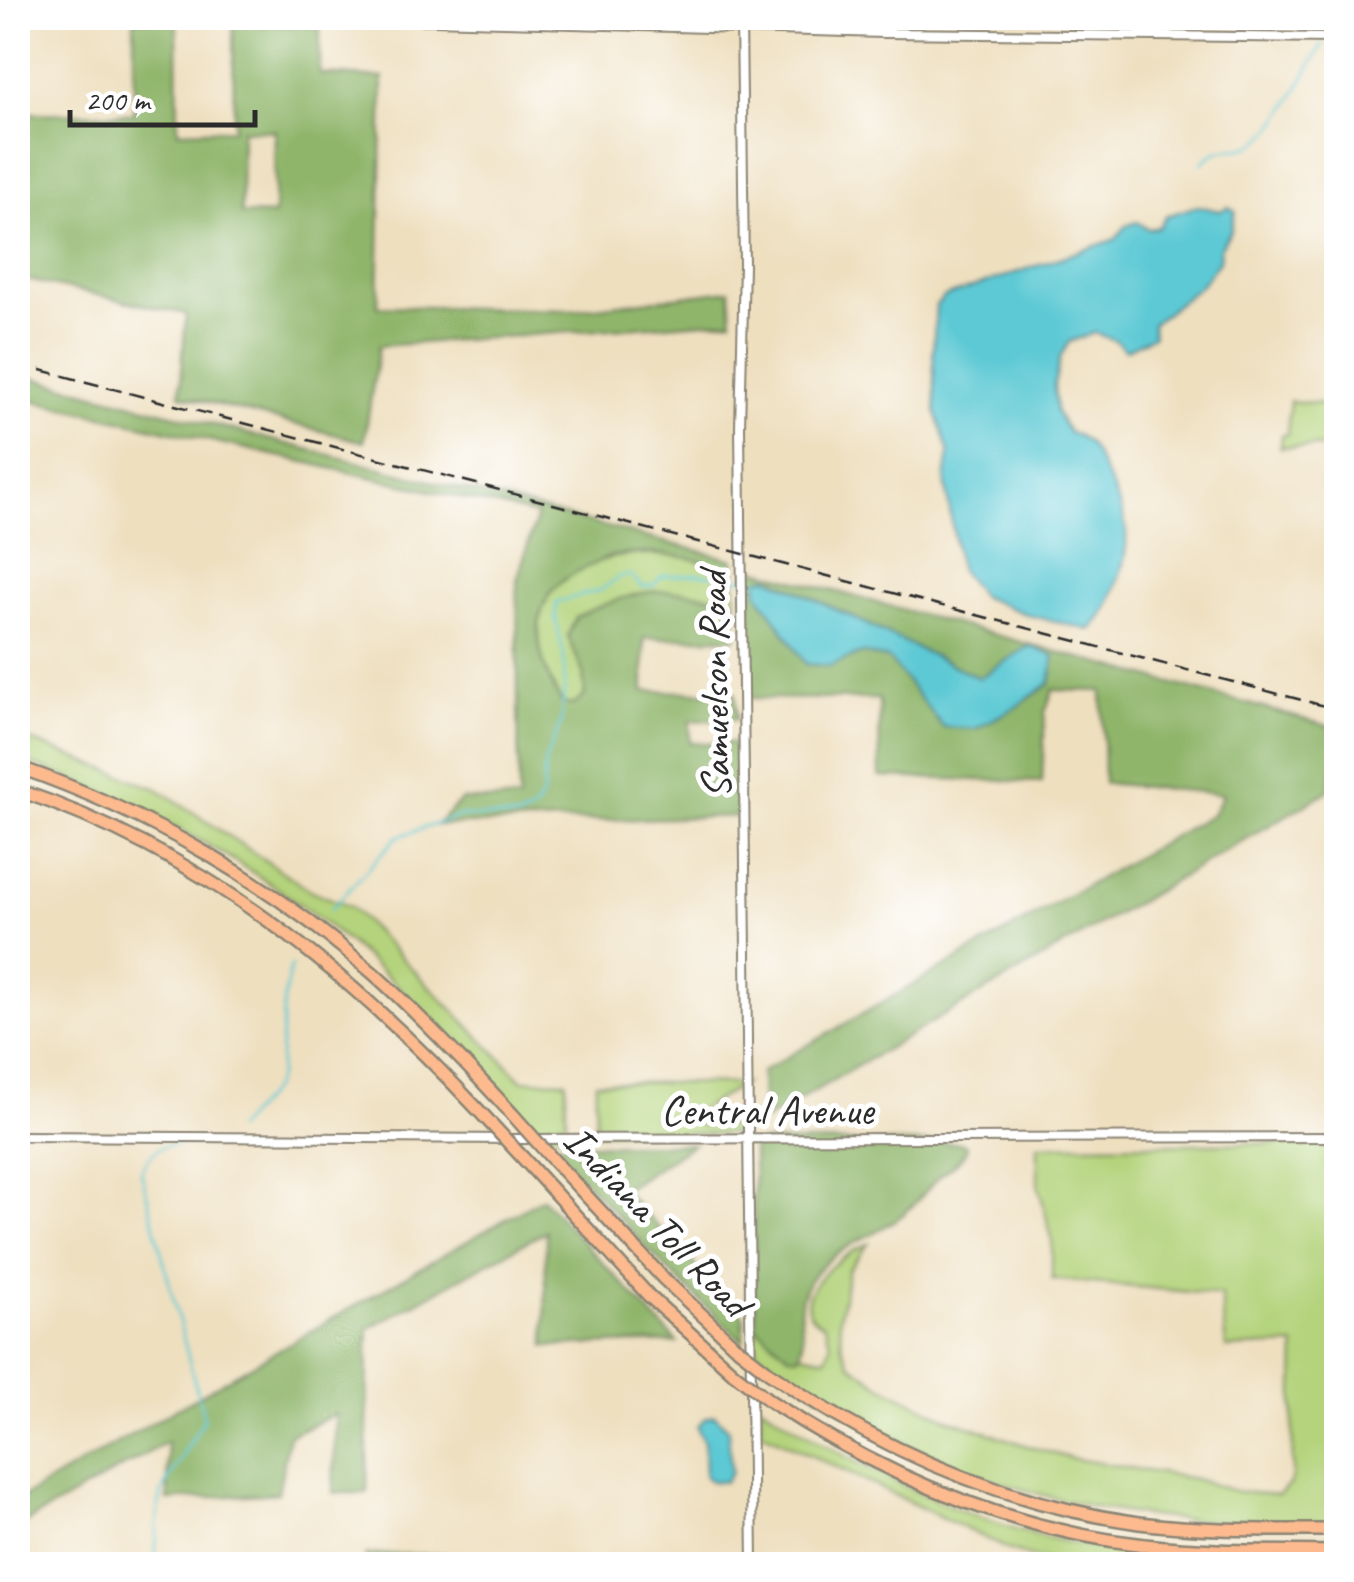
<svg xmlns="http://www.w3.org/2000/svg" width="1354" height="1582" font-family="Caveat,sans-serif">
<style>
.green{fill:#b4d37b;stroke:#707f53;stroke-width:2.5}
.forest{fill:#8fb56b;stroke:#5d704b;stroke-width:2.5;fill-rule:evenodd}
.water{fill:#5dc9d4;stroke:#447a80;stroke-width:2.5}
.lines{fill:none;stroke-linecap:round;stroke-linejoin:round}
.stream{stroke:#5dc9d4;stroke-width:2.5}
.minor-casing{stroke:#8c8575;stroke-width:12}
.highway-casing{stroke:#8c8575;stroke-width:16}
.minor{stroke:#fff;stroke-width:8}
.highway{stroke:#fcba8e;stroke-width:11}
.rail{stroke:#2b2b2b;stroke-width:2.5;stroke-dasharray:15 8;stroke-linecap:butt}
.highway-bridge-casing{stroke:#8c8575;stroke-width:16;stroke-linecap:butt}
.highway-bridge{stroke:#fcba8e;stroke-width:11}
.labels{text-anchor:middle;stroke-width:10;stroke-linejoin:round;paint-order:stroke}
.street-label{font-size:42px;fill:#2b2b2b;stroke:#fff}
</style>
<rect width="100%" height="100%" fill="#fff"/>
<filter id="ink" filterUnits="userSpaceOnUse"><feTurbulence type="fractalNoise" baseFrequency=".01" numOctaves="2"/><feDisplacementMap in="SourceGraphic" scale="20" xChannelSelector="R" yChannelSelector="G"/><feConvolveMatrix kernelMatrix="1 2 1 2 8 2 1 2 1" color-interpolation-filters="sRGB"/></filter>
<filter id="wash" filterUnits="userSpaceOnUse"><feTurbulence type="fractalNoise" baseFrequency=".0048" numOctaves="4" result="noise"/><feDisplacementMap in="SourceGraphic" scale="40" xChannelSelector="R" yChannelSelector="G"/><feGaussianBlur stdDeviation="2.25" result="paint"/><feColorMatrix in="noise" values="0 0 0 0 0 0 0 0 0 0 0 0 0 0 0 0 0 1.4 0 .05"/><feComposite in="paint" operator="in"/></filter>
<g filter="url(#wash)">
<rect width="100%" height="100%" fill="#eedfbf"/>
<g class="green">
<polygon points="1290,401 1332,405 1332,447 1280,447 1281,435 1287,434"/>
<path d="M640,554L683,556L735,570L736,602C666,584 643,587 576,617L568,636L583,672L585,695L574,705L562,704C514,621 542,561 640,554Z"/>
<path d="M18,736L158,789L311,891L351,907L522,1080L566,1081V1135H542C486,1076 432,1015 371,962C269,871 146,804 18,759Z"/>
<polygon points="596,1082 744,1084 698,1111 698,1125 709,1126 720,1115 728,1116 728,1127 742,1121 747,1123 739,1134 595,1133"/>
<path d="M1336,1143V1522C1288,1521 1239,1523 1191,1520C1027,1508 886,1449 756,1351L755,1326L789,1355L802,1353L826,1358L831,1343L824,1325C777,1303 842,1253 868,1244L848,1270L839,1321L842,1347L850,1364L880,1385L948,1419L1031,1447L1070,1458L1195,1479L1238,1492L1279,1495L1290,1484L1292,1476L1295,1345L1226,1348L1221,1295L1052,1279V1238L1038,1184V1145Z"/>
<path d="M761,1405C861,1470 982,1531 1101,1548C1180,1560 1258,1560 1336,1560V1564H1058L1012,1551L760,1431Z"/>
</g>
<g class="forest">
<path d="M134,20L177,21L178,131L234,129L233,23L320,27V74L383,78L378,306L573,310L730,290L732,320L379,346L364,442L180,395L186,314L18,278V113L134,114ZM242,130L275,131L274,215L241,214Z"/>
<path d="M18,374L734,560L735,570C696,559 655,548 613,556C604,558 594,564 585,568C521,595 533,653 562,703L574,705L585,695L583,672L568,636L576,617C642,587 666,584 736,602V638H644V691L735,693L737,719L690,721V743H737L738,816L436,825L462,800H519L517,580L537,515L18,397Z"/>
<path d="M750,568L1336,728V763L1328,791L763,1121L761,1072L1212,814L1223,794L1104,783L1102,691L1053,690L1045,712L1042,782L880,777L879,699L751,698ZM769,577L979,678L1029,646L1050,684L1016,707L975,729L889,659L862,653L806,664L758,593Z"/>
<path d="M761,1142L963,1143L967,1147C963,1161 951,1165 941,1175C926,1189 915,1207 897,1219C873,1235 846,1244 824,1264C780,1304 814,1335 798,1356L789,1355L755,1326L753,1147Z"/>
<polygon points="550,1144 693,1144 623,1190 744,1316 743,1342 665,1267"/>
<polygon points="542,1198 677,1342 545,1346 546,1231 368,1329 367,1493 333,1493 336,1414 289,1435 278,1493 168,1500 167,1442 18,1527 18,1500"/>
<polygon points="447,1554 442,1564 365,1564 366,1555"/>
</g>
<g class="water">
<path d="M1197,206L1220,211L1228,207L1235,211L1231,230L1220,248L1219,261L1201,285L1152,324L1153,336L1125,350L1115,340L1094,333L1069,342L1061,355L1054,385L1056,412L1069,433C1090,437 1095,454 1104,472C1126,515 1135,536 1117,583C1110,602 1106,616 1090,630L1028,615L982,597L959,569L945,480L949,453L936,412L933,353L936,305L944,297L1116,239L1126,226L1137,222L1148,229L1159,227L1166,216Z"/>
<polygon points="768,577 979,678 1029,646 1055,656 1050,683 1016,707 975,729 943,727 889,659 862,653 830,666 806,664 758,593 757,580"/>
<polygon points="714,1415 728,1428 731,1472 725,1482 711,1481 705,1477 704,1442 697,1427 704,1419"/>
</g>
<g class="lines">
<g class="stream">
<polyline points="1327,33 1336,18"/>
<path d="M1202,163C1223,141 1238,155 1258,142C1283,124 1306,71 1323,44"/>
<polyline points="331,909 397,837 460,816 518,818 533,811 543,795 545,762 561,723 565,682 564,656 555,616 557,602 601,590 619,577 631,575 642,587 654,585 662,576 700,574 757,580"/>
<polyline points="236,1129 273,1089 279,1073 284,997 291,965"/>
<path d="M155,1564L158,1509L163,1489L204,1419L141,1172C156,1133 187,1145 222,1145"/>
</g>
</g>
</g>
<g filter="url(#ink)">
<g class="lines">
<defs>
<g id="minor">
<polyline points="364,18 883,33 1336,38"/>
<polyline points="741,18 744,266 740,427 753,1564"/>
<polyline points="18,1136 515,1139 1336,1137"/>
</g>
<g id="highway">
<path d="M18,767C148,812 271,883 374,974C424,1019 469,1067 514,1116"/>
<path d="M18,790C208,855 349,971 484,1116"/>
<polyline points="523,1158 649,1296 734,1373"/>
<polyline points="556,1163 664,1279 734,1345"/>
<path d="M770,1373C882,1451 1003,1504 1139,1523C1204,1531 1271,1530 1336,1530"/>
<path d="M770,1401C884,1476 1009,1530 1145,1545C1209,1552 1273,1551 1336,1552"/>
</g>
</defs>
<use href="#minor" class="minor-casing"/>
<use href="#highway" class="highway-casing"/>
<use href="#minor" class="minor"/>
<use href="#highway" class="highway"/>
<polyline class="rail" points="18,364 1336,709"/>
<defs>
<g id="highway-bridge">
<polyline points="484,1116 523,1158"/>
<polyline points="514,1116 556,1163"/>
<polyline points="734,1345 770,1373"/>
<polyline points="734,1373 770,1401"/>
</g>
</defs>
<use href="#highway-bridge" class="highway-bridge-casing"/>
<use href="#highway-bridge" class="highway-bridge"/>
</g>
</g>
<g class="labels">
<g class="street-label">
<text transform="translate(713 685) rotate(-91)" y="15">Samuelson Road</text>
<text x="767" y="1124">Central Avenue</text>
<text transform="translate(658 1220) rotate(46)" y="15">Indiana Toll Road</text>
</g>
</g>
<rect width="1354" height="1582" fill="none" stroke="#fff" stroke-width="60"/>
<path d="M70 110v15h185v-15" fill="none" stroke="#2b2b2b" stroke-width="5"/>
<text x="85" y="110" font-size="30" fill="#2b2b2b" stroke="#ffffff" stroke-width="8" paint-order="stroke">200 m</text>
</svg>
